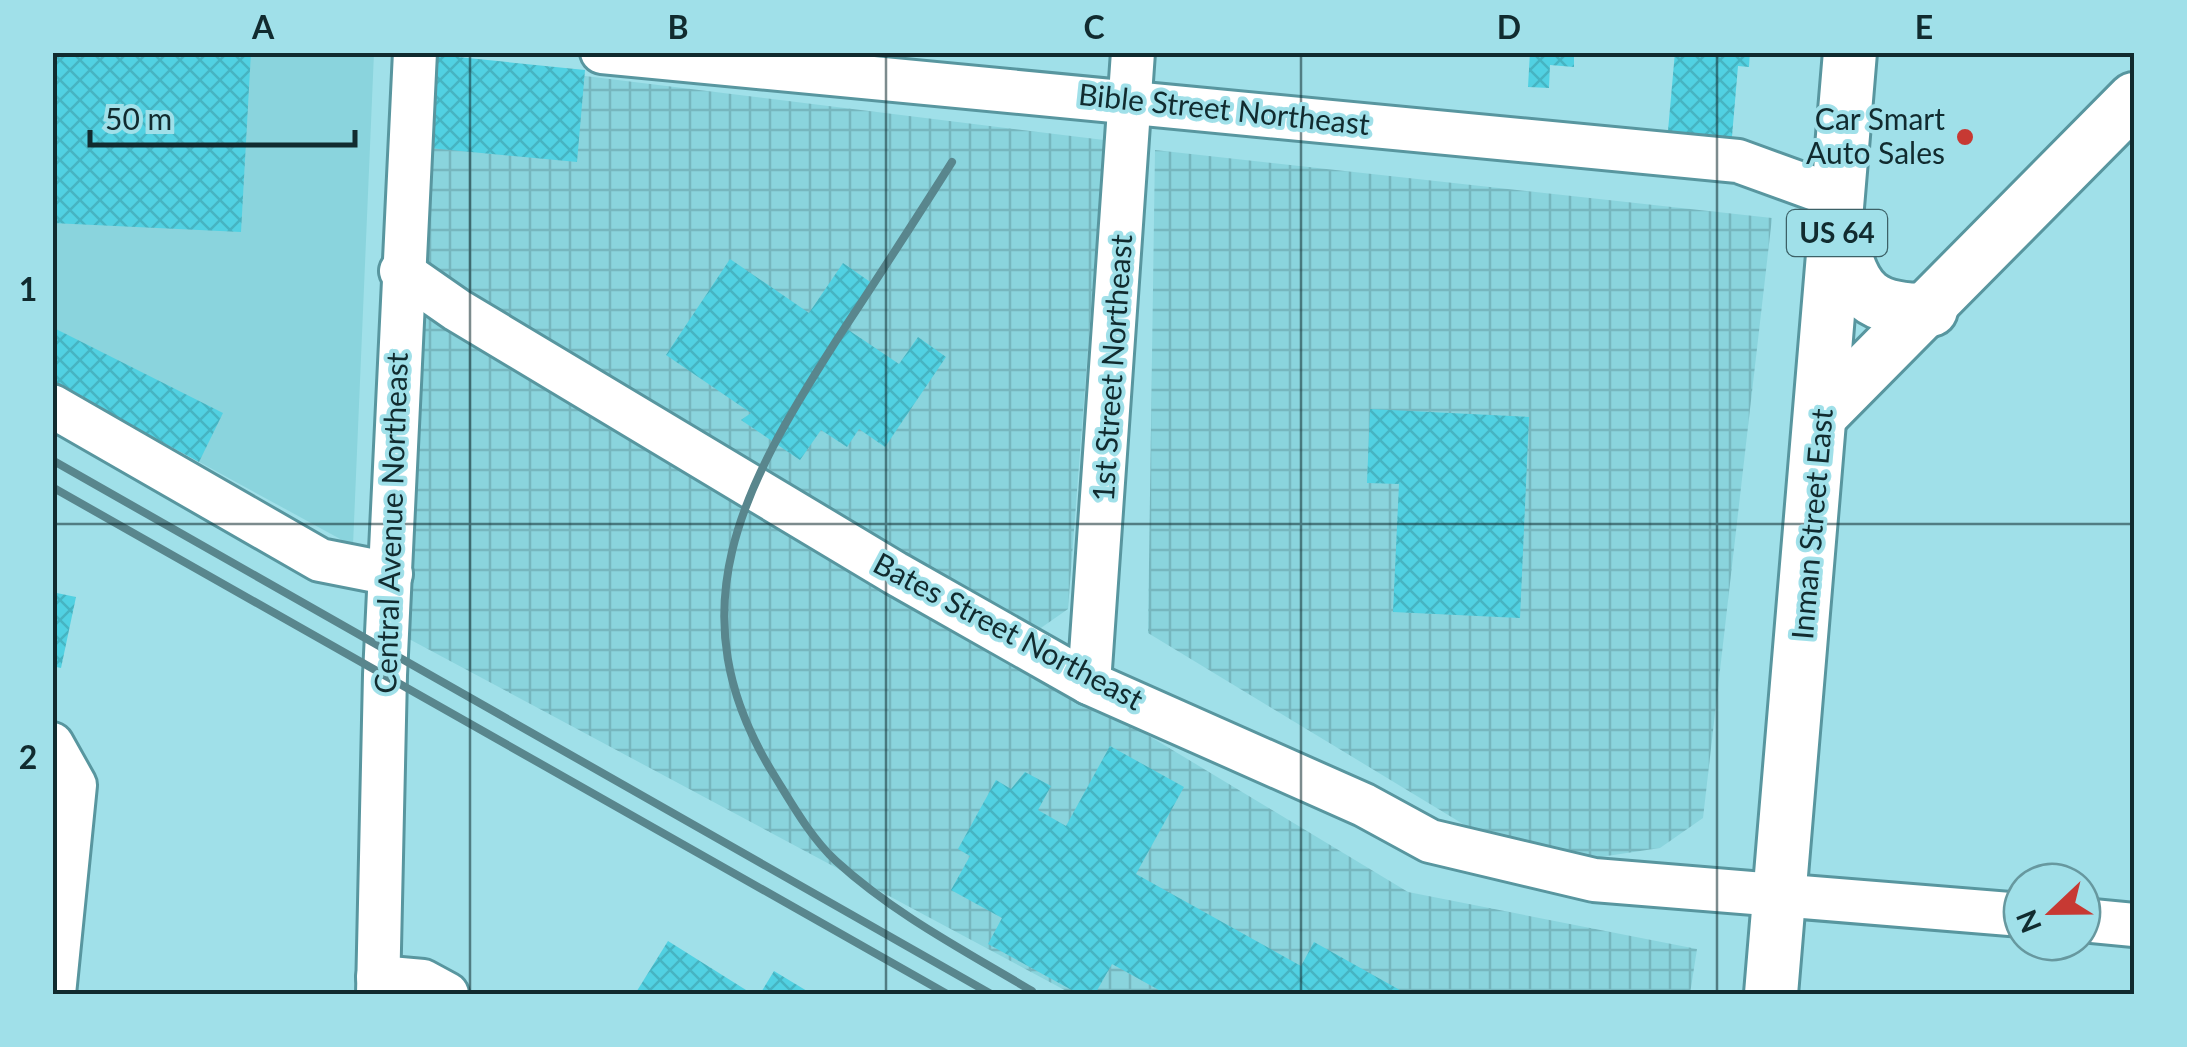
<svg xmlns="http://www.w3.org/2000/svg" width="2187" height="1047" font-family="Lato,sans-serif">
<style>
.built{fill:#8ad4dd}
.industrial{fill:url(#industrial-grid)}
.building{fill:url(#building-cross-hatch)}
.lines{fill:none;stroke-linecap:round;stroke-linejoin:round}
.minor-casing{stroke:#58969f;stroke-width:48}
.major-casing{stroke:#58969f;stroke-width:58}
.minor{stroke:#fff;stroke-width:42}
.major{stroke:#fff;stroke-width:52}
.rail{stroke:#59868d;stroke-width:8}
.grid{fill:none;stroke:#112b2f;stroke-width:2.5;stroke-opacity:0.55}
.poi-dot{fill:#c73933;stroke:#a0e0e9;stroke-width:4}
.labels{text-anchor:middle;stroke-width:8;stroke-linejoin:round;paint-order:stroke}
.shield{fill:#a0e0e9;stroke:#3c6167;stroke-width:2.5}
.shield-label{font-size:28px;font-weight:bold;fill:#112b2f}
.street-label{font-size:30px;fill:#112b2f;stroke:#a0e0e9}
.poi-label{font-size:30px;fill:#112b2f;stroke:#a0e0e9;text-anchor:end}
.neatline{fill:none;stroke:#112b2f;stroke-width:4}
.grid-label{font-size:32px;text-anchor:middle;font-weight:bold;fill:#112b2f}
</style>
<defs>
<pattern id="industrial-grid" width="8" height="8" patternUnits="userSpaceOnUse" patternTransform="scale(2.5)"><rect width="8" height="8" fill="#8ad4dd"/><path d="M0 4h8M4 0v8" fill="none" stroke="#76b6be"/></pattern>
<pattern id="building-cross-hatch" width="8" height="8" patternUnits="userSpaceOnUse" patternTransform="scale(2.5)"><rect width="8" height="8" fill="#51d1e2"/><path d="M0 0l8 8M0 8l8-8" fill="none" stroke="#46b4c2"/></pattern>
</defs>
<rect width="100%" height="100%" fill="#a0e0e9"/>
<polygon class="built" points="52,53 374,53 353,546 53,382"/>
<g class="industrial">
<polygon points="431,57 1104,140 1068,609 1038,630 425,273"/>
<polygon points="1155,150 1772,218 1703,818 1660,848 1534,867 1148,633"/>
<polygon points="416,294 1408,892 1697,949 1690,994 1072,994 409,639"/>
</g>
<g class="building">
<polygon points="52,52 251,52 241,232 52,223"/>
<polygon points="1530,52 1574,52 1574,67 1550,65 1549,88 1528,87"/>
<polygon points="1675,52 1750,52 1749,67 1738,66 1731,148 1667,142"/>
<polygon points="428,54 585,70 577,162 419,147"/>
<polygon points="730,259 809,313 843,263 876,286 847,329 899,364 918,337 946,357 885,447 859,429 847,447 821,430 800,460 741,420 751,413 666,355"/>
<polygon points="52,327 223,413 199,462 52,382"/>
<polygon points="1370,409 1529,417 1520,618 1393,612 1399,484 1367,483"/>
<polygon points="52,592 76,597 61,668 52,666"/>
<polygon points="1110,746 1184,787 1136,874 1301,966 1314,942 1407,994 1166,994 1112,964 1095,994 1079,994 988,944 1002,918 951,890 970,856 958,849 996,780 1011,789 1025,772 1051,786 1038,810 1066,826"/>
<polygon points="668,941 746,990 743,994 635,994"/>
<polygon points="774,971 812,994 760,994"/>
</g>
<g class="lines">
<defs>
<g id="minor">
<polyline points="602,52 1738,161 1840,198"/>
<polyline points="401,271 457,310 895,573 1089,683 1364,805 1430,841 1594,880 2022,915"/>
<polyline points="52,406 320,560 391,574"/>
<polyline points="1089,683 1133,52"/>
<polyline points="52,744 75,785 54,994"/>
<polyline points="2082,920 2134,925"/>
<polyline points="378,977 423,981 447,994"/>
<polyline points="378,994 385,675 415,52"/>
</g>
<g id="major">
<path d="M1841,237C1853,295 1871,311 1931,310"/>
<polyline points="1822,414 2134,99"/>
<polyline points="1771,994 1850,52"/>
</g>
</defs>
<use href="#minor" class="minor-casing"/>
<use href="#major" class="major-casing"/>
<use href="#minor" class="minor"/>
<use href="#major" class="major"/>
<g class="rail">
<path d="M952,162C914,222 875,282 836,341C744,485 672,611 774,775C792,804 811,838 836,861C894,914 965,951 1032,991"/>
<polyline points="52,460 991,994"/>
<polyline points="52,487 947,994"/>
</g>
</g>
<path class="grid" d="M470,52V994M886,52V994M1301,52V994M1717,52V994M52,524H2134"/>
<circle class="poi-dot" cx="1965" cy="137" r="10"/>
<g class="labels">
<rect class="shield" x="1787" y="210" width="100" height="46" rx="8"/>
<g class="shield-label">
<text x="1837" y="243">US 64</text>
</g>
<g class="street-label">
<text transform="translate(1224 110) rotate(6)" y="10">Bible Street Northeast</text>
<text transform="translate(1113 368) rotate(-86)" y="10">1st Street Northeast</text>
<text transform="translate(392 523) rotate(-88)" y="10">Central Avenue Northeast</text>
<text transform="translate(1813 524) rotate(-85)" y="10">Inman Street East</text>
<text transform="translate(1008 632) rotate(28)" y="10">Bates Street Northeast</text>
</g>
<g class="poi-label">
<text x="1945" y="130">Car Smart<tspan x="1945" dy="34">Auto Sales</tspan></text>
</g>
</g>
<rect width="2187" height="1047" fill="none" stroke="#a0e0e9" stroke-width="110"/>
<g transform="translate(2052 912) rotate(248)"><circle r="48" fill="#a0e0e9" stroke="#67989f" stroke-width="2.5"/>
<path d="M0-8L18 38L0 25L-18 38Z" fill="#c73933"/>
<text y="-15" font-size="28" font-weight="bold" text-anchor="middle" fill="#112b2f">N</text>
</g>
<path d="M90 130v15h265v-15" fill="none" stroke="#112b2f" stroke-width="5"/>
<text x="105" y="130" font-size="30" fill="#112b2f" stroke="#a0e0e9" stroke-width="8" paint-order="stroke">50 m</text>
<rect x="55" y="55" width="2077" height="937" class="neatline"/>
<g class="grid-label">
<text x="263" y="39">A</text>
<text x="678" y="39">B</text>
<text x="1094" y="39">C</text>
<text x="1509" y="39">D</text>
<text x="1924" y="39">E</text>
<text x="28" y="301">1</text>
<text x="28" y="769">2</text>
</g>
</svg>
